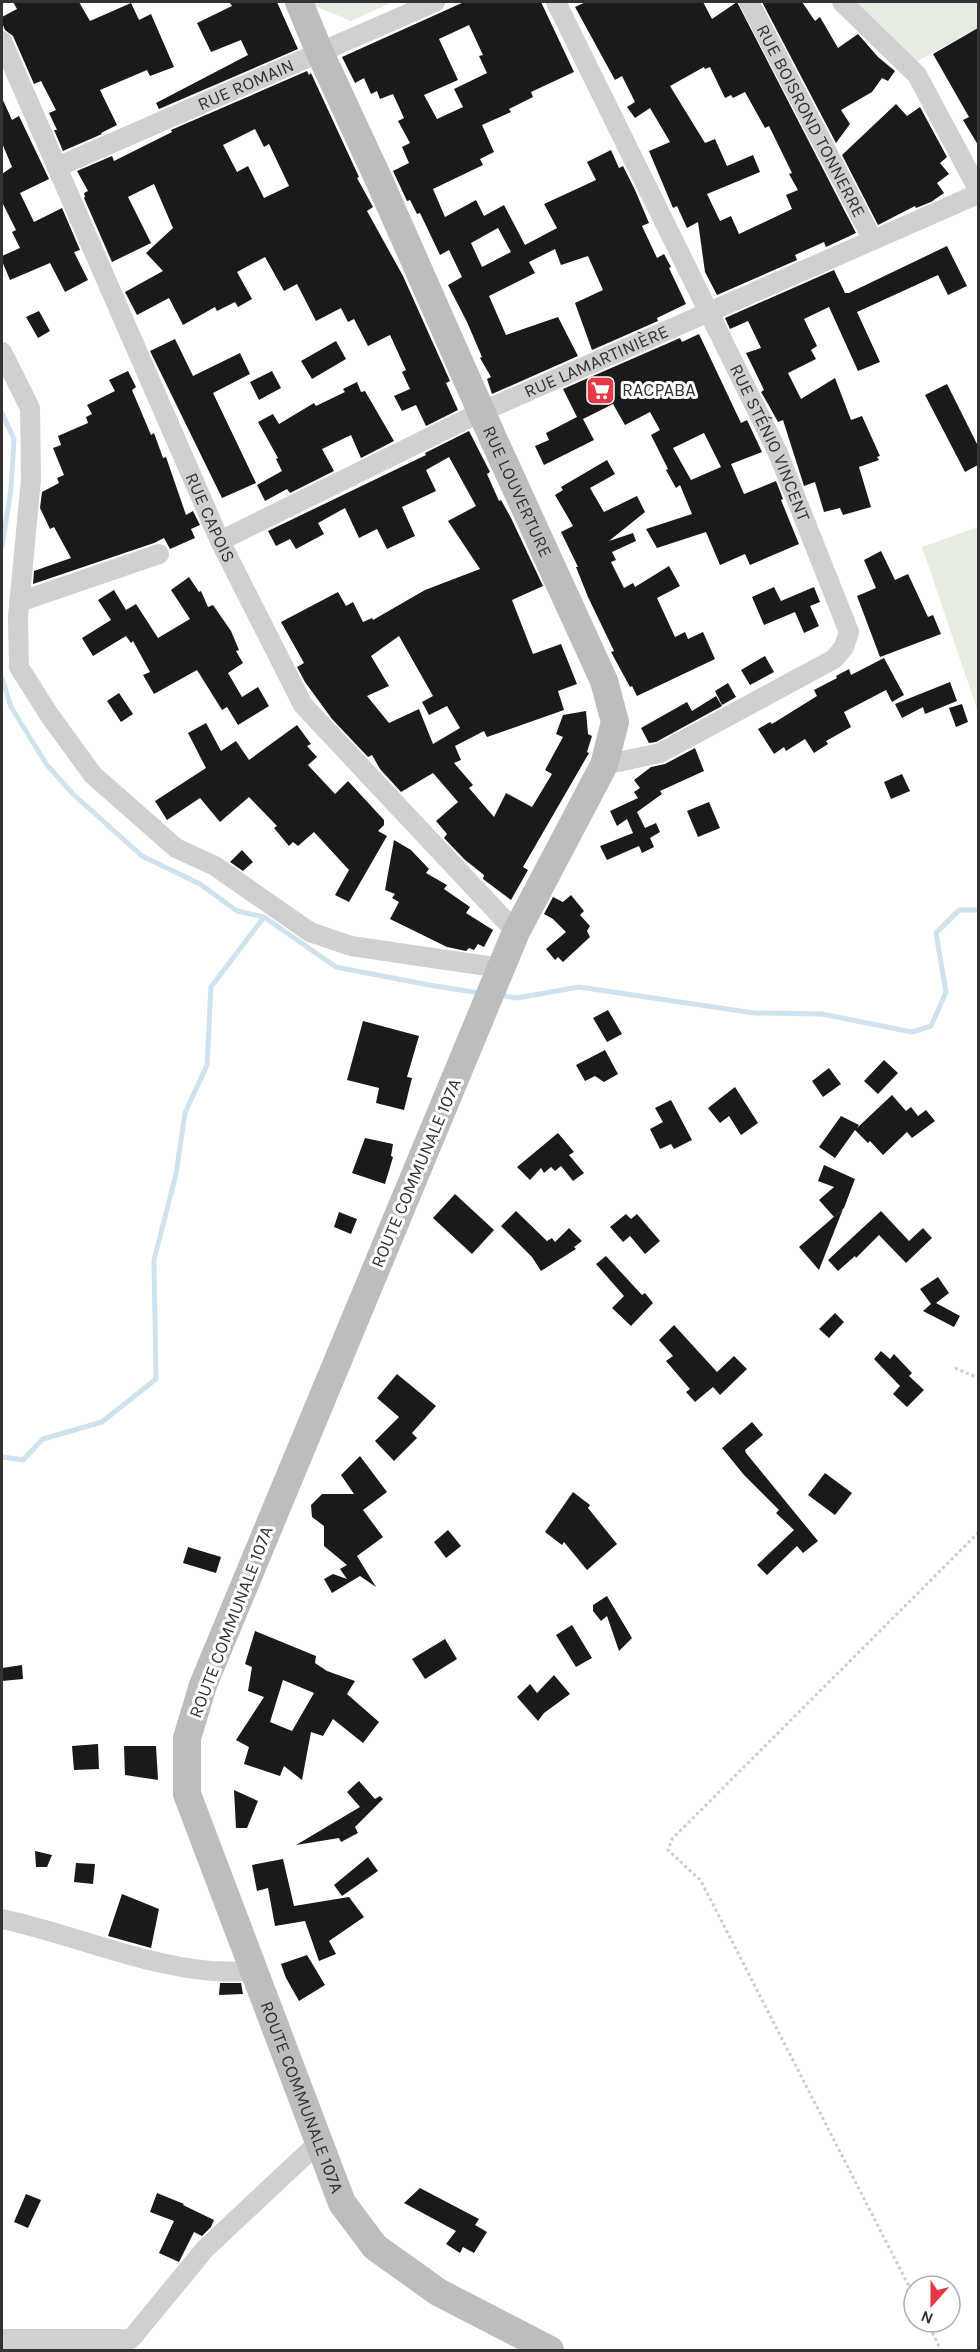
<svg xmlns="http://www.w3.org/2000/svg" width="980" height="2352" font-family="Karla,sans-serif">
<style>
.green{fill:#e6ecdf}
.lines{fill:none;stroke-linecap:round;stroke-linejoin:round}
.stream{stroke:#cfe2ee;stroke-width:5}
.building{fill:#1a1a1a;fill-rule:evenodd}
.path{stroke:#cdcdcd;stroke-width:3;stroke-dasharray:3 3;stroke-linecap:butt}
.minor{stroke:#d0d0d0;stroke-width:20}
.secondary{stroke:#bdbdbd;stroke-width:28}
.labels{text-anchor:middle;stroke-width:6;stroke-linejoin:round;paint-order:stroke}
.street-label{font-size:18px;fill:#333;stroke:#fff}
.poi-label{font-size:18px;fill:#333;stroke:#fff;text-anchor:start}
</style>
<rect width="100%" height="100%" fill="#fff"/>
<g class="green">
<polygon points="313,2 393,2 351,21 315,6"/>
<polygon points="852,2 978,2 978,28 914,63"/>
<polygon points="978,527 978,712 922,547"/>
</g>
<g class="lines">
<g class="stream">
<polyline points="2,413 14,439 11,489 2,546"/>
<polyline points="2,678 11,707 47,765 73,794 142,856 200,884 237,911 264,917"/>
<polyline points="499,995 517,998 579,987 754,1013 822,1014 912,1032 931,1026 946,992 936,933 959,910 978,910"/>
<polyline points="2,1457 23,1460 43,1439 102,1422 156,1379 154,1260 176,1174 185,1113 207,1065 211,987 264,917 336,967 429,985 480,993"/>
</g>
</g>
<g class="building">
<polygon points="13,2 79,2 90,21 131,3 139,20 151,14 174,67 150,76 147,70 100,90 117,125 101,133 102,134 63,151 54,130 57,130 49,113 56,110 41,81 34,84 13,36 5,30 2,23 2,17 17,9"/>
<polygon points="229,2 277,2 298,49 159,109 156,103 248,55 241,40 211,52 197,23 232,6"/>
<path d="M464,2H541L574,72L531,92L533,97L509,109L511,112L482,125L494,152L480,159L483,165L433,189L445,217L476,200L484,216L504,205L525,245L557,228L544,204L596,180L587,162L611,150L619,168L623,166L635,190L649,223L642,226L657,258L664,254L671,267L669,268L686,304L657,318L658,321L592,350L575,303L603,290L588,256L561,265L555,249L529,262L535,273L489,296L506,335L558,317L578,356L492,394L487,379L491,377L480,358L482,357L467,322L448,285L462,277L449,250L440,255L420,213L417,214L410,200L407,201L393,171L409,163L402,147L410,143L398,121L404,118L393,94L380,99L377,91L371,94L364,78L355,83L342,57ZM469,25L483,55L479,56L487,73L454,89L463,107L437,119L424,95L458,80L439,39ZM498,228L511,252L482,267L471,243Z"/>
<path d="M586,2H703L712,19L737,2L856,233L826,247L824,242L795,255L797,260L717,295L705,272L698,222L687,228L677,206L673,208L649,151L670,142L650,108L635,118L627,107L635,102L622,76L615,80L575,7ZM704,67L705,69L710,67L725,98L731,95L733,98L745,92L765,128L769,126L792,173L789,174L798,190L786,195L792,209L739,234L731,216L720,221L707,194L760,172L753,155L727,166L715,139L705,143L670,86Z"/>
<polygon points="762,2 802,2 815,21 820,17 838,48 858,34 878,57 895,71 888,81 882,78 872,92 841,110 850,124 836,143"/>
<polygon points="978,28 978,145 963,120 969,117 933,54"/>
<path d="M307,71L309,75L311,73L359,177L357,178L373,207L367,211L403,276L450,381L446,383L458,410L426,426L416,405L402,411L394,396L410,389L402,372L406,370L390,335L368,346L354,319L348,322L341,308L316,321L297,284L284,291L265,257L237,272L252,299L238,307L235,302L217,311L215,307L183,325L169,298L137,315L125,292L163,271L146,253L173,228L154,184L128,197L151,243L112,262L84,198L85,197L84,193L88,191L77,171L112,156L114,161L172,132L171,130ZM255,129L264,147L269,144L289,186L264,198L248,166L237,172L223,145Z"/>
<polygon points="2,98 12,120 19,116 49,179 20,193 34,222 62,208 80,250 74,252 88,280 65,292 50,263 10,280 2,261 2,256 20,248 12,232 16,230 2,202 2,174 12,167 2,143"/>
<polygon points="896,104 907,116 920,107 947,157 940,163 949,174 937,183 944,193 931,202 916,208 915,206 878,225 842,155"/>
<polygon points="947,246 967,286 948,295 938,275 857,312 880,362 858,371 829,307 804,319 817,346 811,350 816,359 788,373 801,399 835,378 851,420 862,416 880,456 877,457 879,460 859,467 871,507 843,515 840,508 824,512 815,482 804,486 783,420 778,422 768,404 761,392 764,390 746,353 761,348 748,321 730,329 725,318 834,270 845,293 849,293"/>
<polygon points="39,311 50,331 38,338 26,317"/>
<path d="M699,334L741,423L747,420L762,452L731,464L744,494L776,481L783,499L781,500L799,544L750,565L745,554L720,565L706,532L657,548L646,529L692,514L680,485L676,488L666,470L668,469L651,435L660,430L650,412L625,425L613,404L583,419L594,440L544,465L535,446L549,440L546,433L577,417L563,389L680,338L682,342ZM704,433L721,467L691,480L673,448Z"/>
<polygon points="175,339 193,376 240,353 250,374 213,393 256,483 222,498 150,351"/>
<polygon points="336,341 346,359 312,379 301,361"/>
<polygon points="128,371 136,387 132,390 151,435 154,433 163,458 166,457 186,515 193,511 200,525 191,529 195,538 170,549 164,538 154,543 33,584 34,571 71,558 54,527 50,529 40,508 42,492 59,483 57,478 64,475 53,448 61,445 58,436 88,423 86,417 92,414 87,405 115,391 109,380"/>
<polygon points="272,371 281,388 259,400 250,382"/>
<polygon points="357,382 361,392 365,391 394,441 361,458 351,435 322,449 334,471 290,493 287,489 265,501 257,485 282,471 276,459 278,458 258,422 273,414 279,424 314,403 316,406 345,392 343,389"/>
<polygon points="947,384 978,446 978,465 965,472 925,395"/>
<path d="M469,431L490,472L487,474L499,501L501,500L511,518L543,586L512,600L533,654L561,644L577,684L558,691L564,710L487,737L484,731L455,746L461,760L454,763L473,785L469,788L494,817L506,793L532,807L552,774L545,770L563,737L556,734L563,715L586,711L588,734L592,736L587,752L589,753L523,867L528,870L511,900L483,879L484,875L464,859L444,838L447,834L436,821L458,802L433,773L401,792L380,769L372,755L368,757L332,719L305,682L297,667L304,663L281,622L338,592L346,606L353,602L363,622L372,618L373,620L425,590L480,569L448,521L476,506L449,457L426,470L436,491L402,507L415,536L387,549L377,529L359,538L345,508L318,523L324,534L296,549L290,539L276,546L268,531L426,455L425,453ZM399,636L433,696L422,702L429,715L447,706L460,728L433,744L419,709L389,723L367,696L389,686L371,656Z"/>
<polygon points="607,460 615,474 590,488 604,512 637,496 645,512 609,541 633,533 636,541 612,552 616,560 611,562 624,588 633,583 635,587 669,566 680,586 657,598 675,637 685,632 688,639 703,632 715,659 637,696 632,686 630,687 611,652 614,651 588,597 576,567 578,567 561,532 573,526 555,495 563,490 561,487"/>
<polygon points="881,551 895,580 908,574 928,617 933,615 941,634 880,657 857,596 876,588 864,560"/>
<polygon points="189,577 199,592 201,591 208,607 213,605 231,631 239,650 236,651 243,663 228,673 242,697 258,687 269,706 238,725 227,707 222,710 197,670 154,694 143,675 150,672 133,641 131,643 126,636 93,656 82,638 111,620 98,600 114,590 126,610 136,604 158,638 190,619 171,590"/>
<polygon points="774,587 781,601 814,587 820,602 810,606 819,626 804,633 795,612 764,625 752,597"/>
<polygon points="765,656 774,672 750,685 741,670"/>
<polygon points="884,658 904,695 892,702 886,690 844,712 851,727 826,741 828,744 814,753 805,739 786,751 784,747 774,754 758,729 770,722 772,724 817,696 814,690 837,678 836,676 849,669 851,675"/>
<polygon points="950,682 957,701 925,714 923,707 902,718 895,704"/>
<polygon points="728,683 736,697 722,705 715,691"/>
<polygon points="119,693 133,714 121,722 107,701"/>
<polygon points="716,696 722,706 656,742 649,743 641,728 687,702 692,711"/>
<polygon points="962,704 968,722 956,727 949,708"/>
<polygon points="206,723 221,751 236,741 249,760 297,725 311,744 307,746 317,757 308,765 335,794 348,781 384,820 384,825 378,831 387,836 349,902 335,895 349,870 314,832 298,846 293,842 289,846 274,828 277,826 249,797 220,822 200,798 167,820 155,801 206,768 188,733"/>
<polygon points="695,748 704,771 660,791 662,794 637,812 645,828 656,823 660,832 650,838 654,847 642,853 639,846 607,860 600,846 633,833 627,819 617,826 610,811 638,798 634,792 640,788 634,780 651,767 665,764"/>
<polygon points="902,774 910,791 891,799 884,782"/>
<polygon points="709,802 720,828 698,837 687,811"/>
<polygon points="394,840 411,850 429,869 426,873 447,885 444,889 470,907 466,913 493,930 484,947 478,944 474,950 469,948 466,951 447,947 390,919 399,902 392,898 395,894 385,890"/>
<polygon points="242,850 253,862 243,871 230,862"/>
<polygon points="571,895 584,911 580,915 590,926 587,931 590,937 563,962 558,957 555,960 546,949 566,932 553,919 544,914 553,897 563,902"/>
<polygon points="608,1010 622,1034 607,1042 593,1018"/>
<polygon points="363,1021 419,1036 407,1077 412,1078 404,1110 376,1103 379,1088 347,1080"/>
<polygon points="605,1050 618,1074 604,1082 595,1076 585,1081 576,1065"/>
<polygon points="884,1060 898,1073 878,1094 864,1081"/>
<polygon points="829,1068 841,1084 823,1097 812,1081"/>
<polygon points="735,1087 758,1123 741,1135 729,1116 720,1123 708,1108"/>
<polygon points="892,1095 906,1111 911,1107 918,1116 926,1110 935,1121 912,1138 907,1132 883,1155 870,1141 868,1143 855,1130 835,1158 819,1147 841,1116 859,1125 857,1128"/>
<polygon points="671,1100 692,1140 674,1149 671,1144 660,1149 650,1129 663,1122 655,1108"/>
<polygon points="558,1133 574,1152 569,1155 584,1173 573,1181 561,1166 555,1171 551,1167 544,1173 541,1168 530,1180 517,1167"/>
<polygon points="365,1138 393,1144 391,1156 393,1157 385,1184 352,1173"/>
<polygon points="824,1165 855,1179 844,1208 834,1217 819,1200 834,1187 818,1181"/>
<polygon points="455,1194 494,1230 472,1254 433,1218"/>
<polygon points="843,1209 819,1270 799,1247"/>
<polygon points="516,1211 547,1241 552,1238 555,1242 569,1228 582,1241 574,1247 576,1249 541,1271 532,1257 501,1226"/>
<polygon points="881,1211 909,1241 923,1228 932,1238 906,1263 879,1235 856,1258 855,1256 838,1271 828,1260"/>
<polygon points="339,1212 357,1219 351,1234 334,1227"/>
<polygon points="626,1214 631,1219 637,1214 660,1241 645,1254 630,1236 623,1242 610,1227"/>
<polygon points="606,1256 642,1295 645,1293 653,1303 631,1326 612,1308 624,1296 596,1264"/>
<polygon points="938,1277 949,1293 936,1303 960,1316 954,1327 923,1311 931,1304 920,1289"/>
<polygon points="835,1313 844,1322 829,1338 819,1329"/>
<polygon points="674,1325 717,1372 734,1356 747,1369 720,1395 713,1387 695,1402 686,1392 690,1389 666,1361 673,1356 659,1340"/>
<polygon points="881,1351 890,1359 894,1354 912,1373 909,1376 924,1390 907,1407 893,1394 900,1386 874,1359"/>
<polygon points="397,1374 436,1406 412,1433 417,1438 394,1461 375,1441 399,1417 377,1398"/>
<polygon points="752,1422 763,1435 745,1450 746,1453 818,1541 803,1553 797,1546 767,1575 757,1565 794,1530 776,1513 779,1510 744,1475 722,1448"/>
<polygon points="360,1456 387,1492 363,1510 383,1537 357,1556 376,1587 360,1576 332,1593 324,1579 333,1574 347,1579 340,1569 347,1565 324,1546 324,1526 312,1517 311,1505 322,1494 354,1494 341,1475"/>
<polygon points="825,1473 852,1493 835,1515 808,1495"/>
<polygon points="573,1492 590,1505 588,1508 617,1544 587,1570 564,1542 562,1545 545,1532"/>
<polygon points="448,1530 461,1546 446,1558 434,1542"/>
<polygon points="188,1547 221,1557 216,1573 183,1563"/>
<polygon points="607,1596 632,1638 619,1651 607,1616 601,1621 593,1611 593,1605"/>
<polygon points="572,1625 592,1658 576,1667 556,1635"/>
<path d="M255,1631L316,1656L315,1663L327,1671L355,1681L347,1694L379,1722L363,1743L333,1719L323,1736L311,1732L302,1780L284,1766L280,1776L244,1764L249,1747L236,1740L264,1697L248,1691L252,1667L245,1664ZM283,1680L314,1693L292,1731L270,1722Z"/>
<polygon points="445,1639 457,1659 425,1679 412,1659"/>
<polygon points="22,1665 23,1679 2,1681 2,1668"/>
<polygon points="554,1675 570,1694 544,1713 538,1721 517,1697 530,1684 537,1693"/>
<polygon points="98,1744 99,1769 74,1770 72,1746"/>
<polygon points="124,1746 156,1746 158,1780 125,1775"/>
<polygon points="359,1781 375,1799 380,1796 383,1799 355,1827 358,1833 341,1842 339,1838 296,1845 360,1807 347,1792"/>
<polygon points="234,1790 258,1801 247,1828 236,1828"/>
<polygon points="35,1851 52,1855 47,1867 36,1867"/>
<polygon points="368,1857 378,1871 342,1896 334,1885"/>
<polygon points="283,1859 294,1906 349,1897 364,1917 329,1941 336,1954 319,1961 305,1921 275,1926 268,1888 257,1891 252,1865"/>
<polygon points="76,1863 95,1864 93,1884 74,1882"/>
<polygon points="122,1894 159,1909 151,1948 108,1936"/>
<polygon points="307,1955 325,1985 299,2001 286,1978 281,1964"/>
<polygon points="220,1983 241,1983 243,1994 219,1995"/>
<polygon points="420,2188 479,2219 475,2225 487,2232 474,2253 463,2247 460,2253 446,2244 456,2231 404,2203"/>
<polygon points="157,2193 184,2204 183,2205 214,2220 211,2227 202,2236 194,2232 179,2262 159,2253 174,2221 150,2212"/>
<polygon points="26,2194 41,2200 28,2228 14,2222"/>
</g>
<g class="lines">
<g class="path">
<polyline points="955,1368 978,1378"/>
<polyline points="914,2296 701,1881 668,1850 672,1839 978,1533"/>
<polyline points="927,2322 941,2350"/>
</g>
<g class="minor">
<path id="s1" d="M556,2L778,453L849,632L844,647L834,659L660,753L604,765"/>
<path id="s2" d="M749,2L873,240"/>
<polyline points="842,2 917,75 978,189"/>
<path id="s3" d="M2,41L220,541L303,705L516,932"/>
<path id="s4" d="M57,167L435,2"/>
<polyline points="2,352 30,408 31,479 18,617 19,667 50,716 93,775 176,848 215,866 310,932 351,946 501,968"/>
<path id="s5" d="M220,541L481,412L978,194"/>
<polyline points="19,602 159,554"/>
<path d="M2,1919C72,1934 140,1965 212,1971C226,1972 240,1971 253,1971"/>
<polyline points="2,2339 131,2339 205,2249 318,2143"/>
</g>
<path class="secondary" id="s6" d="M299,2L320,53L378,178L492,436L604,681L615,722L604,765L516,932L501,968L203,1685L187,1738V1794L342,2203L375,2247L438,2292L550,2350"/>
</g>
<defs>
<symbol id="supermarket-square" viewBox="-11 -11 22 22"><rect x="-9" y="-9" width="18" height="18" rx="4" fill="#e63946" stroke="#fff"/><path d="M-6-5.5h2.5l.6 2H6L4.5 2H-2.5L-4.4-4H-6ZM-1.5 3.2a1.3 1.3 0 1 0 .1 0ZM3 3.2a1.3 1.3 0 1 0 .1 0Z" fill="#fff"/></symbol>
</defs>
<g fill-rule="evenodd">
<use href="#supermarket-square" x="584" y="374" width="33" height="33"/>
</g>
<g class="labels">
<g class="street-label">
<text dy="6" stroke="none"><textPath href="#s4" startOffset="206">RUE ROMAIN</textPath></text>
<text dy="6" stroke="none"><textPath href="#s2" startOffset="134">RUE BOISROND TONNERRE</textPath></text>
<text dy="6" stroke="none"><textPath href="#s5" startOffset="417">RUE LAMARTINIÈRE</textPath></text>
<text dy="6" stroke="none"><textPath href="#s1" startOffset="490">RUE STÉNIO VINCENT</textPath></text>
<text dy="6" stroke="none"><textPath href="#s6" startOffset="536">RUE LOUVERTURE</textPath></text>
<text dy="6" stroke="none"><textPath href="#s3" startOffset="520">RUE CAPOIS</textPath></text>
<text transform="translate(416 1173) rotate(-67)" y="6">ROUTE COMMUNALE 107A</text>
<text transform="translate(231 1622) rotate(-69)" y="6">ROUTE COMMUNALE 107A</text>
<text dy="6" stroke="none"><textPath href="#s6" startOffset="2271">ROUTE COMMUNALE 107A</textPath></text>
</g>
<g class="poi-label">
<text x="622" y="396">RACPABA</text>
</g>
</g>
<rect width="980" height="2352" fill="none" stroke="#333333" stroke-width="6"/>
<g transform="translate(932 2304) rotate(201)"><circle r="28" fill="#ffffff" stroke="#adadad" stroke-width="1.5"/>
<path d="M0-4.5L10 22L0 15L-10 22Z" fill="#e63946"/>
<text y="-9" font-size="16" font-weight="bold" text-anchor="middle" fill="#333333">N</text>
</g>
</svg>
